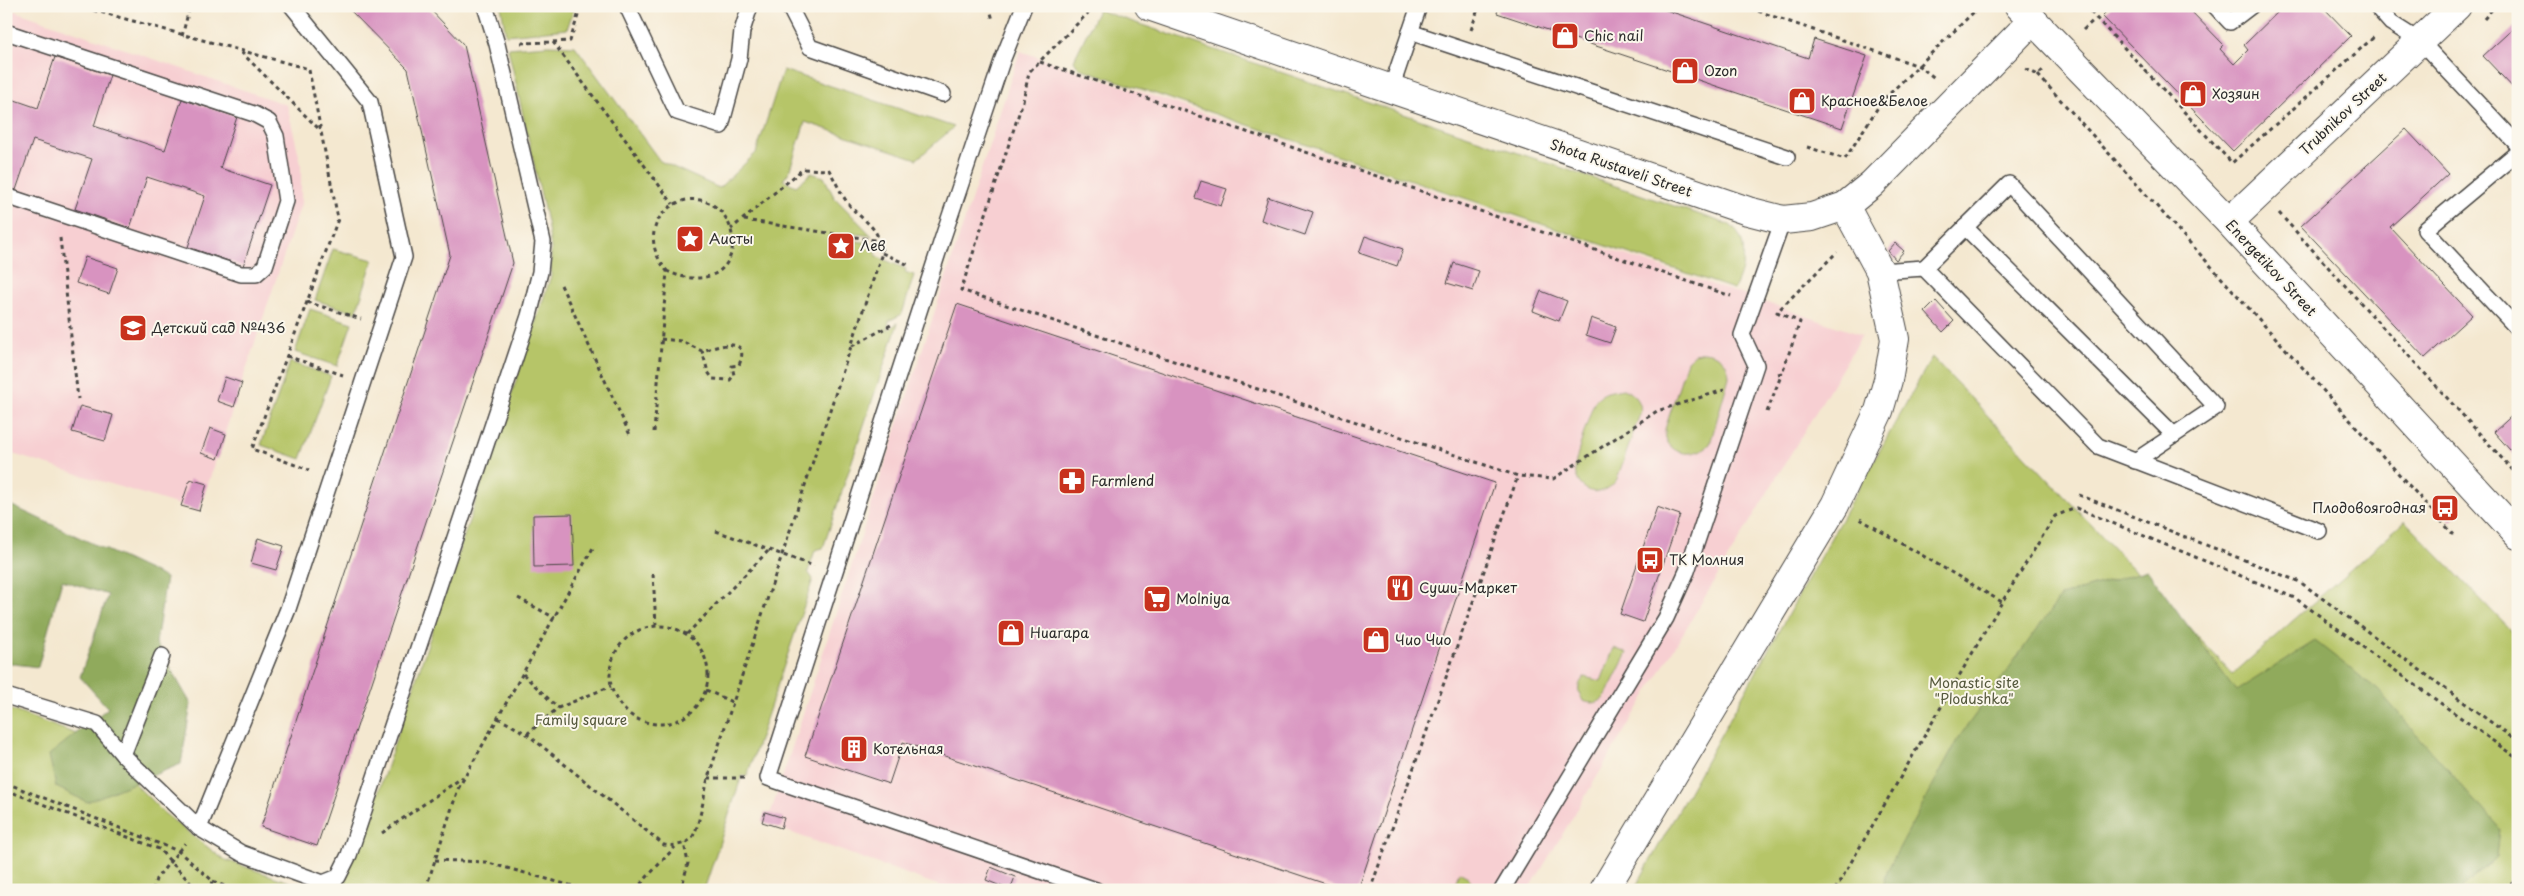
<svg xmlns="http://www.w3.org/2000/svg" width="2524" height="896" font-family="'Playpen Sans',sans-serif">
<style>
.built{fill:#f7cfd2}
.green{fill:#b6c567;stroke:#707849}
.forest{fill:#90aa5c;stroke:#5e6a44}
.building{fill:#d893c0}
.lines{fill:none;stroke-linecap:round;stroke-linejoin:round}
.service-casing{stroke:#494744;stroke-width:18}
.minor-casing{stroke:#494744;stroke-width:30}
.tertiary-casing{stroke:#494744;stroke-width:30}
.path{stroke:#494744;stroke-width:3;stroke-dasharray:4 4;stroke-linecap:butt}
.service{stroke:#fff;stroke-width:15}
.minor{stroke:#fff;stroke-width:28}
.tertiary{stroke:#fff;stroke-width:28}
.labels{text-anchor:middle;stroke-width:4;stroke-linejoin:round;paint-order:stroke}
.poi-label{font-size:14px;fill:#2b2b2b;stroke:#fbf7ec;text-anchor:start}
.street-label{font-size:14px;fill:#2b2b2b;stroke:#fbf7ec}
.park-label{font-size:14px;fill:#55593d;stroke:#fbf7ec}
</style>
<rect width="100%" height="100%" fill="#fbf7ec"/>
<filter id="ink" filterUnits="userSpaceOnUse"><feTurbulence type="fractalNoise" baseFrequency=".02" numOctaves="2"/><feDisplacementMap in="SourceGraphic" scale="10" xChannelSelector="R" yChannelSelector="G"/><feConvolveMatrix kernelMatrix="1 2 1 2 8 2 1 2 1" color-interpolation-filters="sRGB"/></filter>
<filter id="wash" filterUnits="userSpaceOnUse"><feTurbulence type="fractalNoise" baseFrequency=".0096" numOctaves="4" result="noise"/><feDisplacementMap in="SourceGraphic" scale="20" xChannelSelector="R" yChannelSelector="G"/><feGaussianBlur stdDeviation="1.12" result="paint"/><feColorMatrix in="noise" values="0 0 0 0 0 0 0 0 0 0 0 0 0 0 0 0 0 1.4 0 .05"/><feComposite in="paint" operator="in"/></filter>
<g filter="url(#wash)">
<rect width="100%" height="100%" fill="#f4e8d0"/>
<g class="built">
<polygon points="6,8 287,105 301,164 301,204 199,511 6,452"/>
<polygon points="1020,51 1862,335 1529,890 951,890 767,824"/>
</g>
<g class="green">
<polygon points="501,6 575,6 567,29 506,35"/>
<path d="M1098,10L1730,225C1750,240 1745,269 1734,289L1079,68L1074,60Z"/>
<polygon points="548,45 575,46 660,161 719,188 756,153 783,70 954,127 917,159 805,122 789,172 783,180 796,186 811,173 824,177 834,197 872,236 850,233 857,241 875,244 876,256 906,269 905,272 914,275 902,314 889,321 887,330 898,323 823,548 815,550 808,572 813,579 747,776 742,775 704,890 337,890 369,820 551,276 551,248 547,222 508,48"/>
<polygon points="333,249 373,260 356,313 315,300"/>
<polygon points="310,309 352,323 337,366 295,352"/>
<path d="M1704,352C1720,354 1728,361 1729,377L1710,444C1693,460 1664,455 1665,429L1687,361L1695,354Z"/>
<polygon points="1932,357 2233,674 2405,521 2518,638 2518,890 1634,890"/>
<polygon points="290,362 331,376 301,459 261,445"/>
<path d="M1623,389C1634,394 1640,398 1641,411L1617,479C1604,500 1576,494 1575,468C1574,462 1592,406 1595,401C1602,391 1613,391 1623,389Z"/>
<path d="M1614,648L1627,653L1605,697C1598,704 1592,704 1583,701C1578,691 1576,687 1584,677L1601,681Z"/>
<polygon points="6,708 90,739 165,814 223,859 312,890 6,890"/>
<polygon points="1459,872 1468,877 1475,890 1453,890"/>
</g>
<g class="forest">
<polygon points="6,503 166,578 156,643 191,704 181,764 87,802 56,787 49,755 108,708 80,677 108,595 62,580 38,667 6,663"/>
<polygon points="2147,570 2236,691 2315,641 2378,690 2500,829 2497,857 2460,890 1882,890 1888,869 1957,740 2061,596"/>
</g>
<g id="blocks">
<g class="building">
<polygon points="346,6 427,6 464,45 513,263 317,846 261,827 450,255 408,69"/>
<polygon points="1499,6 1654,6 1808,58 1814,39 1867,56 1842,128 1497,13"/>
<polygon points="2112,6 2186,6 2224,45 2220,49 2234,64 2248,50 2244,45 2284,6 2322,6 2351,36 2233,151 2102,16"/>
<polygon points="2518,24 2518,93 2483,56"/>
<polygon points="55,57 110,75 94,126 165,150 182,99 237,117 220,168 270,185 243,266 188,247 205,196 147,177 130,228 75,209 92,159 33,140 16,190 6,187 6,97 38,108"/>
<polygon points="2406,129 2448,174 2390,227 2472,315 2425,358 2301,226"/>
<polygon points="1201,181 1227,189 1221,206 1195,198"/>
<polygon points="1268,197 1313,212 1305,235 1261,220"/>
<polygon points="1365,236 1403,249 1397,266 1359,253"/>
<polygon points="1895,243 1904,251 1896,260 1888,251"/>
<polygon points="85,257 118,268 109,294 76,283"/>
<polygon points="1454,263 1479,271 1473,291 1447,283"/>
<polygon points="1541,291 1567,301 1559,321 1533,311"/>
<polygon points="1936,301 1954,321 1943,332 1925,312"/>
<polygon points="957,304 1495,483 1358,890 1344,890 903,742 889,784 805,756"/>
<polygon points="1591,318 1616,327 1610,343 1586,335"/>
<polygon points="225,377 242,383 234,407 217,401"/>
<polygon points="80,406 113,415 105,441 72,432"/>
<polygon points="2518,410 2518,459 2494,432"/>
<polygon points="210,428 226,434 218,459 201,453"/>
<polygon points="190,479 207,484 199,511 181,506"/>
<polygon points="2440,497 2457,515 2451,521 2434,503"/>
<polygon points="1657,507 1680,515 1643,622 1620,614"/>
<polygon points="572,514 574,566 534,567 533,515"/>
<polygon points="258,538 284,546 276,570 251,563"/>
<polygon points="765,812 784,818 781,828 762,822"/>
<polygon points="991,867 1015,877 1010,890 986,880"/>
</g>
</g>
</g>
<g filter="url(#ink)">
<use href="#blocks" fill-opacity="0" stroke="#494744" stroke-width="1"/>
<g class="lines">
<defs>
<g id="service">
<polyline points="292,6 370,102 404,257 288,609 199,828 241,853 323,883 338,877 349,855 529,316 540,272 543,242 497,44 485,6"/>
<polyline points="627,6 677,112 721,126 739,59 742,31 750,6"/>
<polyline points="792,6 791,10 810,47 943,94"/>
<polyline points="1024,6 1002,61 943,237 768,778 1096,890"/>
<polyline points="2215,6 2230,22 2251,6"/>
<polyline points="2376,6 2391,23 2421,42 2518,145"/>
<polyline points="6,32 254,114 269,122 276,136 286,201 265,266 256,274 241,274 6,196"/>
<polyline points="1410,32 1787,157"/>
<polyline points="1391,89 1419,6"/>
<polyline points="2518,152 2425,230 2518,329"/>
<polyline points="1965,227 2174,435"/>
<polyline points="1924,268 2009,184 2216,407 2135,461"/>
<polyline points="1880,271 1924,268 2098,446 2319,531"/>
<polyline points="6,696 97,724 123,755 199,828"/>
<polyline points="123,755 162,656"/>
<polyline points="1502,890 1666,618 1687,571 1756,365 1742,335 1783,220"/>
</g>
<polyline id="minor" points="1604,890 1835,505 1879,411 1888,380 1895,339 1880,271 1845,206"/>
<g id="tertiary">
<polyline points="1149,6 1748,211 1783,220 1812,217 1845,206 1872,184 2033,20"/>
<polyline points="2019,6 2229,222 2518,535"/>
<polyline points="2229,222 2457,6"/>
</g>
</defs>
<use href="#service" class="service-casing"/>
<use href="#minor" class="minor-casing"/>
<use href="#tertiary" class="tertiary-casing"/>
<g class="path">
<polyline points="78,6 309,69"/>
<polyline points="989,6 993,20"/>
<polyline points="1095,6 1029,72 1023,101 961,290 1518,476 1553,479 1657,411 1724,390"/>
<polyline points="1743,6 1919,66 1936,79"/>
<polyline points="2085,6 2232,163 2374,37"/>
<polyline points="2484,19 2495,6"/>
<polyline points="1471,30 1479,6"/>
<polyline points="2083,30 2095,19"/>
<polyline points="182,36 190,6"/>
<polyline points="553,42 570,41 581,6"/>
<polyline points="521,43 553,42 673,204"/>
<polyline points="241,52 320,130"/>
<polyline points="1040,62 1731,296"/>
<polyline points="2026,69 2038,75 2043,70"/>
<polyline points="309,70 338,219 252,449 309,470"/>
<polyline points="2038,75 2454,535"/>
<polyline points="1807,147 1845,159 1882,101 1980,6"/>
<polyline points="2279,213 2518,476"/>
<polyline points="744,220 881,241"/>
<polyline points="60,238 78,399"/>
<polyline points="882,253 911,266"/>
<polyline points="561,285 630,435"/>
<polyline points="307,302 361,319"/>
<path d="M661,339L681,341L702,351C716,347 752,334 739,365L732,366L734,375L730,380L713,379L708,372L702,351"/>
<polyline points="852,346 891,325"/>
<polyline points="287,356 343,375"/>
<polyline points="1778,374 1782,373 1800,322 1777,312 1837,252"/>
<polyline points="1767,412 1782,373"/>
<path d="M654,432L667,271C625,221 691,175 723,214C731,224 734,237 732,250C725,282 691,283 667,271"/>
<polyline points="2079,495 2300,582 2518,742"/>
<polyline points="1860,519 2002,602"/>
<polyline points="716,531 814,566"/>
<polyline points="653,574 656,625"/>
<polyline points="518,598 555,618"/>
<circle cx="659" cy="675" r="49"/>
<polyline points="687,634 770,549"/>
<polyline points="523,674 558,708"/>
<polyline points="706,690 734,703"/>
<path d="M498,718L527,734L664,845C674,846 686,846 693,836C699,827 705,791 708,778L882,253C879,223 861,222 847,202C840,192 835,180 829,170L803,169L731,229"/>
<polyline points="527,734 558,708 611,686"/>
<polyline points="708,778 745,778"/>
<polyline points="6,783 178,851 213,881 209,890"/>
<polyline points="6,790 159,849 197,890"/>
<polyline points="382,833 463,777"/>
<polyline points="435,860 485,862 587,890"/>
<polyline points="213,881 233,890"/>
<polyline points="358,888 370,890"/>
<polyline points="426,888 458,789 594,546"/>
<polyline points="153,890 156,879 185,843"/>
<polyline points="406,890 449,890"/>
<polyline points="635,890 675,847"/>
<polyline points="681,890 688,863 684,843"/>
<polyline points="1370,890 1518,476"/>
<polyline points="1835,890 2002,602 2055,516 2076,508 2295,598 2518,759"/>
<polyline points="2505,890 2518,878"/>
</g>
<use href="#service" class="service"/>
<use href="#minor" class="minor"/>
<use href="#tertiary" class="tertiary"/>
</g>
</g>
<defs>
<symbol id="shop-square" viewBox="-11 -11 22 22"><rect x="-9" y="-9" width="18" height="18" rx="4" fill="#c8321e" stroke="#fbf7ec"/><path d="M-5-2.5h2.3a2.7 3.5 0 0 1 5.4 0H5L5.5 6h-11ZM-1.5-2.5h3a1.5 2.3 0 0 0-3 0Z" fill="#fff"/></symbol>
<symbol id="sight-square" viewBox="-11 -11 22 22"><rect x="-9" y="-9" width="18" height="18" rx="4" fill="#c8321e" stroke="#fbf7ec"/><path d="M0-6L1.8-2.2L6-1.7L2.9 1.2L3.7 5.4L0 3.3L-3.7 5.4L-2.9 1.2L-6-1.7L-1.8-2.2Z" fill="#fff"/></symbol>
<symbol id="school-square" viewBox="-11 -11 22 22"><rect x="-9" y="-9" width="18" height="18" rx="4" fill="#c8321e" stroke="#fbf7ec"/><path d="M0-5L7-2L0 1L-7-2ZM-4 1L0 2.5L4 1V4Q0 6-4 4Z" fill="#fff"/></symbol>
<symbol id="pharmacy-square" viewBox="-11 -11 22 22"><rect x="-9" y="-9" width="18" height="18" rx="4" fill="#c8321e" stroke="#fbf7ec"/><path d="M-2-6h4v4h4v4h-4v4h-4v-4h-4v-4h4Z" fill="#fff"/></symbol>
<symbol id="bus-square" viewBox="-11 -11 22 22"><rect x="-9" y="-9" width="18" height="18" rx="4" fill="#c8321e" stroke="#fbf7ec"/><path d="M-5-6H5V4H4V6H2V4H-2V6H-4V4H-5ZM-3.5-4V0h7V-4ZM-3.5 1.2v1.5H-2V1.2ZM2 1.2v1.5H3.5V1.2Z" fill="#fff"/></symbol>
<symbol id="restaurant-square" viewBox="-11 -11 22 22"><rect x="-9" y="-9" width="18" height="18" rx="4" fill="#c8321e" stroke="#fbf7ec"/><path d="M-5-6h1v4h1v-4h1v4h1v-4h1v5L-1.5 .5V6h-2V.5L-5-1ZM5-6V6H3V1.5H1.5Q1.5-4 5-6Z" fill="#fff"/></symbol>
<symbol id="supermarket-square" viewBox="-11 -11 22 22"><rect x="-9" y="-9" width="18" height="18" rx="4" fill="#c8321e" stroke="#fbf7ec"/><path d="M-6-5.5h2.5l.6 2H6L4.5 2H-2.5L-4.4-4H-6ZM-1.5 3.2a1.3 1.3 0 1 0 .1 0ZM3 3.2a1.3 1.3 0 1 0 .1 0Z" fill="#fff"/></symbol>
<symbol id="building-square" viewBox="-11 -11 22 22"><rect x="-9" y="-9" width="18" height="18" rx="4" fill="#c8321e" stroke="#fbf7ec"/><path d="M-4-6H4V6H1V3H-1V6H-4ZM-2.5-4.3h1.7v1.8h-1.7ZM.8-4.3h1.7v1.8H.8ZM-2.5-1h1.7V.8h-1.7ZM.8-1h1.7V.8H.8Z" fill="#fff"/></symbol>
</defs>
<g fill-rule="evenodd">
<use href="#shop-square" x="1549" y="20" width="32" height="32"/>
<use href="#shop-square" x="1669" y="55" width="32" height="32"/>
<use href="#shop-square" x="2177" y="78" width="32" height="32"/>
<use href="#shop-square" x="1786" y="85" width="32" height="32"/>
<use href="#sight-square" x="674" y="223" width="32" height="32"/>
<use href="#sight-square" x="825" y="230" width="32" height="32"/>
<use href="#school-square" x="117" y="312" width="32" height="32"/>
<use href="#pharmacy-square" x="1056" y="465" width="32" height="32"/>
<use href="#bus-square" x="2429" y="492" width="32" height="32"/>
<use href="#bus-square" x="1634" y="544" width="32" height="32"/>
<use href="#restaurant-square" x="1384" y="572" width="32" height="32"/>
<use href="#supermarket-square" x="1141" y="583" width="32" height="32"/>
<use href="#shop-square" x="995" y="617" width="32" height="32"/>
<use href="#shop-square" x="1360" y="624" width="32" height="32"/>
<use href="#building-square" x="838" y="733" width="32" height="32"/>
</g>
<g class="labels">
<g class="poi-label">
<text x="1584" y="41">Chic nail</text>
<text x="1704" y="76">Ozon</text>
<text x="2212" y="99">Хозяин</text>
<text x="1821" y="106">Красное&amp;Белое</text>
<text x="709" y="244">Аисты</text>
<text x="860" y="251">Лев</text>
<text x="152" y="333">Детский сад №436</text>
<text x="1091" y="486">Farmlend</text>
<text x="2426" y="513" text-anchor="end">Плодовоягодная</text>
<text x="1669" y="565">ТК Молния</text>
<text x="1419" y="593">Суши-Маркет</text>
<text x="1176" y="604">Molniya</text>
<text x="1030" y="638">Ниагара</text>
<text x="1395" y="645">Чио Чио</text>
<text x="873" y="754">Котельная</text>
</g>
<g class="street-label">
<text transform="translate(2343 114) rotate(-43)" y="5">Trubnikov Street</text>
<text transform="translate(1621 168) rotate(19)" y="5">Shota Rustaveli Street</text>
<text transform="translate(2271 268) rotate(47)" y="5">Energetikov Street</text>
</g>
<g class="park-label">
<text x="1974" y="688">Monastic site<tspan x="1974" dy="16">"Plodushka"</tspan></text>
<text x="581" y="725">Family square</text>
</g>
</g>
<rect width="2524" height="896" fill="none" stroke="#fbf7ec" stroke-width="25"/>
</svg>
